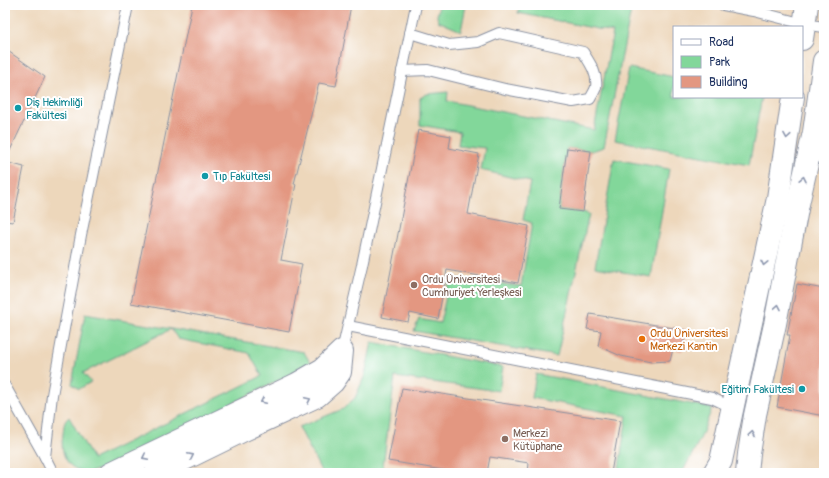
<svg xmlns="http://www.w3.org/2000/svg" width="829" height="478" font-family="Pangolin,sans-serif">
<style>
.built{fill:#edd7bb;fill-rule:evenodd}
.green{fill:#82d79a;stroke:#4e837c}
.building{fill:#e39781}
.lines{fill:none;stroke-linecap:round;stroke-linejoin:round}
.service-casing{stroke:#8990a0;stroke-width:12}
.tertiary-casing{stroke:#8990a0;stroke-width:24}
.service{stroke:#fff;stroke-width:10}
.tertiary{stroke:#fff;stroke-width:22}
.oneway{stroke:#8d97ae}
.culture-dot{fill:#0f9aa8;stroke:#fff;stroke-width:1.5}
.education-dot{fill:#8d6e63;stroke:#fff;stroke-width:1.5}
.food-dot{fill:#e8710a;stroke:#fff;stroke-width:1.5}
.labels{text-anchor:middle;stroke-width:4;stroke-linejoin:round;paint-order:stroke}
.culture-label{font-size:11px;fill:#0d838f;stroke:#fff;text-anchor:start}
.education-label{font-size:11px;fill:#785e54;stroke:#fff;text-anchor:start}
.food-label{font-size:11px;fill:#c56008;stroke:#fff;text-anchor:start}
</style>
<rect width="100%" height="100%" fill="#fff"/>
<filter id="ink" filterUnits="userSpaceOnUse"><feTurbulence type="fractalNoise" baseFrequency=".025" numOctaves="2"/><feDisplacementMap in="SourceGraphic" scale="8" xChannelSelector="R" yChannelSelector="G"/><feConvolveMatrix kernelMatrix="1 2 1 2 8 2 1 2 1" color-interpolation-filters="sRGB"/></filter>
<filter id="wash" filterUnits="userSpaceOnUse"><feTurbulence type="fractalNoise" baseFrequency=".012" numOctaves="4" result="noise"/><feDisplacementMap in="SourceGraphic" scale="16" xChannelSelector="R" yChannelSelector="G"/><feGaussianBlur stdDeviation="0.9" result="paint"/><feColorMatrix in="noise" values="0 0 0 0 0 0 0 0 0 0 0 0 0 0 0 0 0 1.4 0 .05"/><feComposite in="paint" operator="in"/></filter>
<g filter="url(#wash)">
<rect width="100%" height="100%" fill="#f7f1e2"/>
<path class="built" d="M5,5H824V473H5ZM674,27H802V97H674Z"/>
<g class="green">
<polygon points="439,5 466,5 461,31 438,21 437,16"/>
<polygon points="519,5 611,5 631,10 604,147 591,151 567,148 559,209 583,212 589,214 557,356 414,331 419,319 440,323 450,278 521,286 532,223 523,220 530,182 481,170 485,148 458,145 460,132 420,125 420,98 427,94 448,92 447,101 594,130 613,32 518,13"/>
<polygon points="629,68 674,77 674,97 762,97 749,165 615,140"/>
<polygon points="614,159 669,169 651,277 595,267"/>
<path d="M85,314L304,352L311,364L104,468C99,469 91,473 86,472C65,469 60,452 63,434C64,427 63,422 69,417L93,459L262,376L249,353L178,339L171,329L83,373L91,382L79,389L72,384Z"/>
<polygon points="372,342 503,367 499,391 395,377 382,473 322,473 299,427 343,409 355,398 365,375"/>
<polygon points="536,374 712,408 701,437 682,473 618,473 627,416 532,398"/>
</g>
<g id="blocks">
<g class="building">
<polygon points="192,5 351,5 336,86 319,83 294,184 296,184 281,260 302,264 289,332 131,303"/>
<polygon points="5,49 45,77 5,161"/>
<polygon points="418,130 451,136 449,148 479,154 468,214 529,226 518,283 447,270 438,319 410,313 408,322 382,317"/>
<polygon points="567,148 591,151 583,212 559,209"/>
<polygon points="5,162 24,167 13,222 5,221"/>
<polygon points="797,284 824,289 824,416 777,407 790,335 787,335"/>
<polygon points="590,314 686,330 682,351 673,349 670,361 651,362 621,356 598,346 601,331 587,329"/>
<polygon points="402,388 620,421 611,473 528,473 529,463 490,457 487,473 461,473 388,461"/>
</g>
</g>
</g>
<g filter="url(#ink)">
<use href="#blocks" fill-opacity="0" stroke="#8990a0" stroke-width="1"/>
<g class="lines">
<defs>
<g id="service">
<polyline points="723,5 754,11 804,24 824,27"/>
<path d="M402,71L428,70L505,89L573,102L590,99C592,95 595,91 596,87C598,74 590,63 583,52L499,33L478,42L449,45L410,33"/>
<polyline points="348,326 712,398 733,408"/>
<polyline points="342,351 362,265 416,5"/>
<polyline points="5,386 45,457"/>
<polyline points="53,473 45,457 52,395 81,235 128,5"/>
</g>
<g id="tertiary">
<polyline points="802,39 807,5"/>
<polyline points="111,473 297,384 323,369 342,351 340,372 333,382 317,396 242,431 156,473"/>
<polyline points="714,473 721,461 778,198 793,97"/>
<polyline points="747,473 749,454 755,415 775,324 798,204 814,132 824,61"/>
</g>
</defs>
<use href="#service" class="service-casing"/>
<use href="#tertiary" class="tertiary-casing"/>
<use href="#service" class="service"/>
<use href="#tertiary" class="tertiary"/>
</g>
<defs><path id="oneway-chevron" d="M-2-3.5L2.5 0L-2 3.5" fill="none" stroke-width="1.6" stroke-linecap="round" stroke-linejoin="round"/></defs>
<g class="oneway">
<use href="#oneway-chevron" transform="translate(787 136) rotate(99)"/>
<use href="#oneway-chevron" transform="translate(803 179) rotate(-78)"/>
<use href="#oneway-chevron" transform="translate(764 263) rotate(102)"/>
<use href="#oneway-chevron" transform="translate(778 307) rotate(-79)"/>
<use href="#oneway-chevron" transform="translate(308 400) rotate(-25)"/>
<use href="#oneway-chevron" transform="translate(263 401) rotate(154)"/>
<use href="#oneway-chevron" transform="translate(752 434) rotate(-81)"/>
<use href="#oneway-chevron" transform="translate(191 456) rotate(-26)"/>
<use href="#oneway-chevron" transform="translate(145 457) rotate(154)"/>
</g>
</g>
<g class="culture-dot">
<circle cx="18" cy="108" r="4"/>
<circle cx="205" cy="176" r="4"/>
<circle cx="802" cy="389" r="4"/>
</g>
<g class="education-dot">
<circle cx="414" cy="285" r="4"/>
<circle cx="505" cy="439" r="4"/>
</g>
<circle class="food-dot" cx="642" cy="339" r="4"/>
<g class="labels">
<g class="culture-label">
<text x="26" y="106">Diş Hekimliği<tspan x="26" dy="13">Fakültesi</tspan></text>
<text x="213" y="180">Tıp Fakültesi</text>
<text x="794" y="393" text-anchor="end">Eğitim Fakültesi</text>
</g>
<g class="education-label">
<text x="422" y="283">Ordu Üniversitesi<tspan x="422" dy="13">Cumhuriyet Yerleşkesi</tspan></text>
<text x="513" y="437">Merkezi<tspan x="513" dy="13">Kütüphane</tspan></text>
</g>
<g class="food-label">
<text x="650" y="337">Ordu Üniversitesi<tspan x="650" dy="13">Merkezi Kantin</tspan></text>
</g>
</g>
<rect width="829" height="478" fill="none" stroke="#fff" stroke-width="20"/>
<rect x="673" y="26" width="130" height="72" fill="#ffffff" stroke="#a4acbf"/>
<rect x="681" y="39" width="20" height="6" fill="#ffffff" stroke="#a4acbf"/>
<text x="709" y="46" font-size="12" fill="#1b2f5e">Road</text>
<rect x="681" y="56" width="20" height="12" fill="#82d79a" stroke="#a4acbf"/>
<text x="709" y="66" font-size="12" fill="#1b2f5e">Park</text>
<rect x="681" y="76" width="20" height="12" fill="#e39781" stroke="#a4acbf"/>
<text x="709" y="86" font-size="12" fill="#1b2f5e">Building</text>
</svg>
